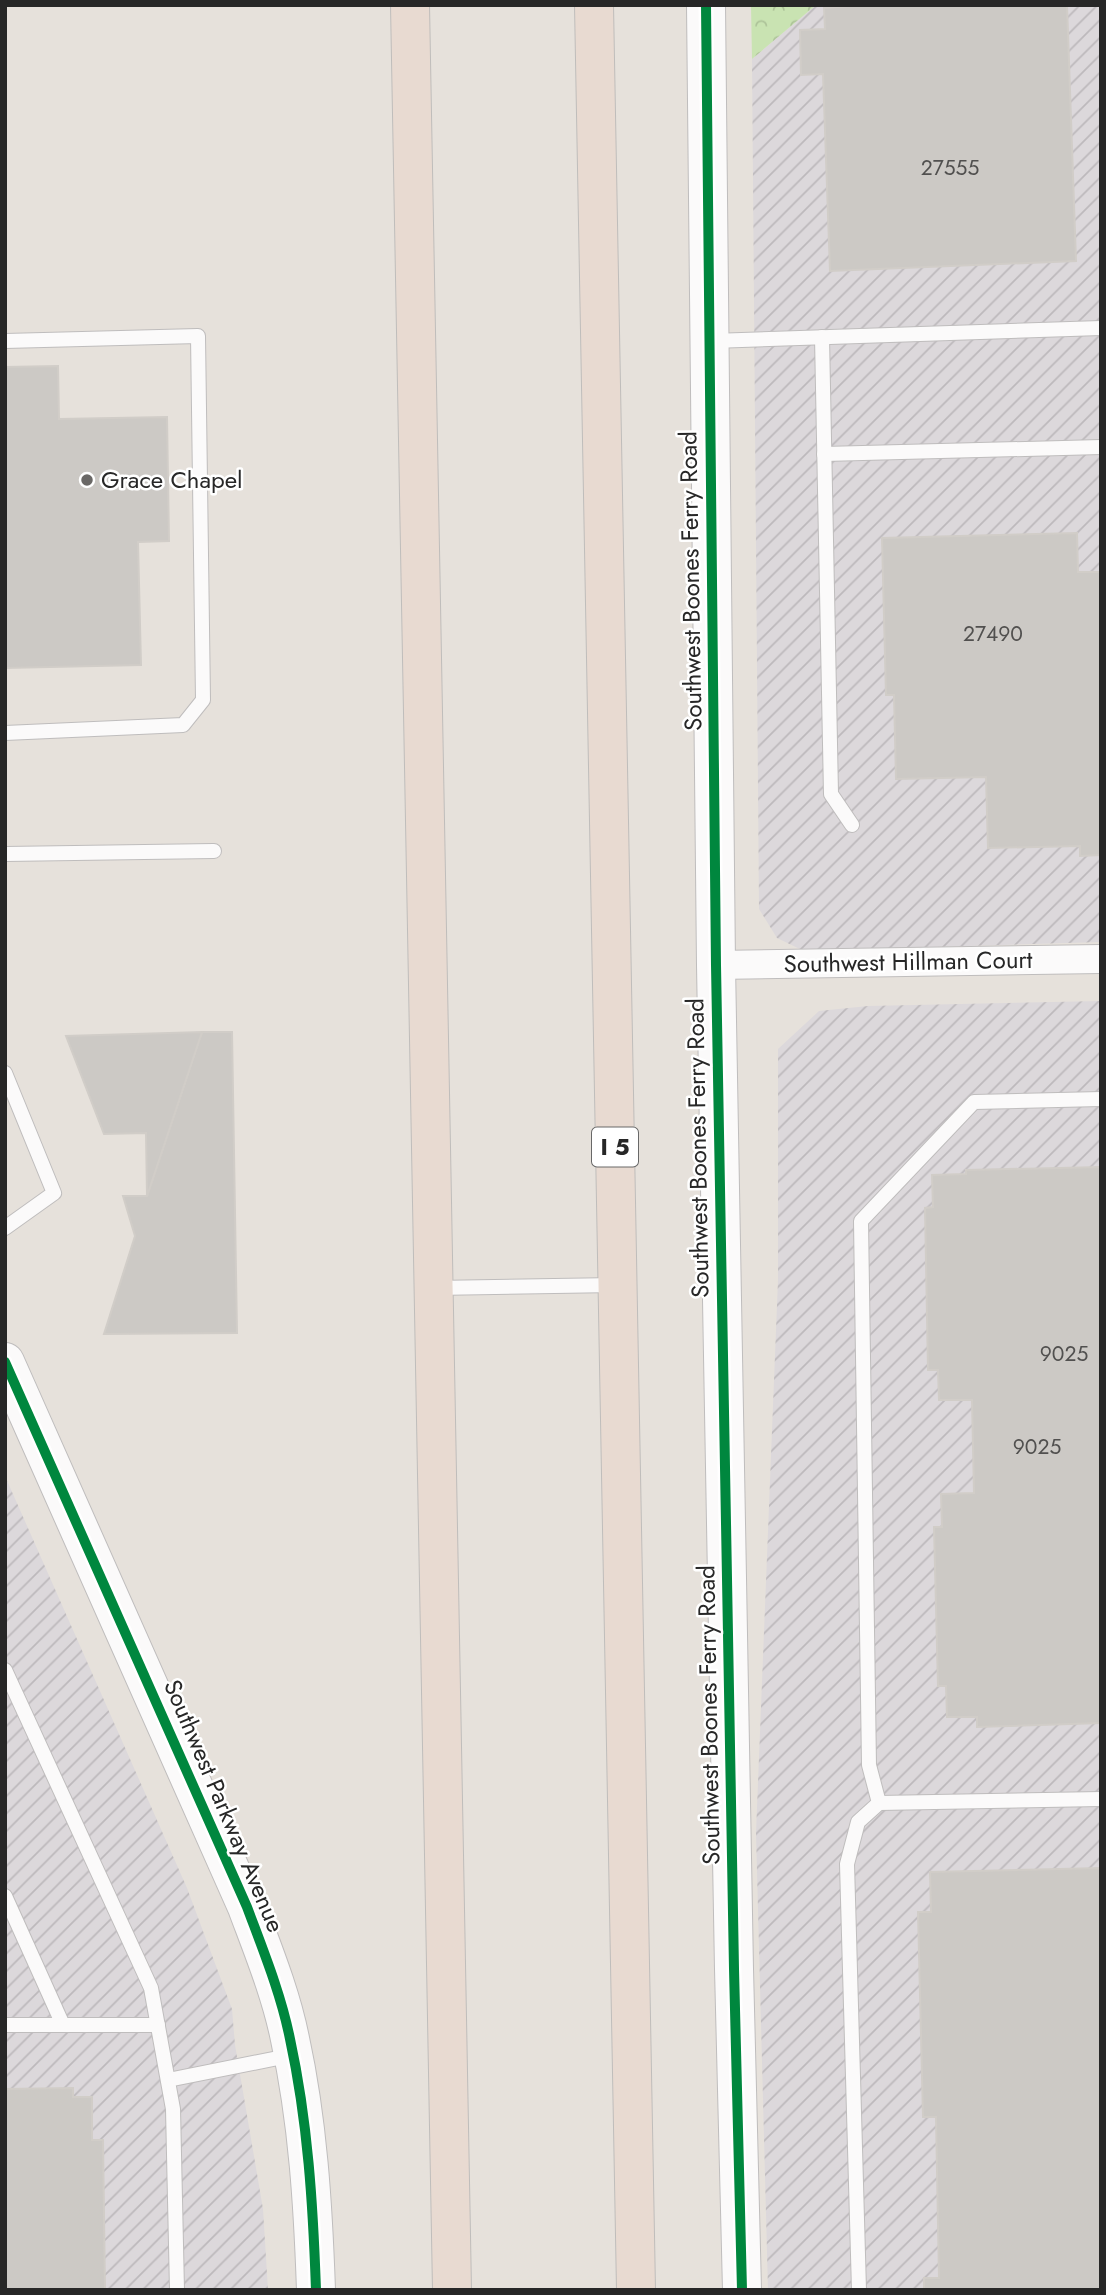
<svg xmlns="http://www.w3.org/2000/svg" width="1106" height="2295" font-family="Jost,sans-serif">
<style>
.industrial{fill:url(#industrial-furrows)}
.forest{fill:url(#forest-crowns)}
.building{fill:#ccc9c5;stroke:#d1cdc8;stroke-width:2}
.lines{fill:none;stroke-linecap:round;stroke-linejoin:round}
.lane-casing{stroke:#bfbdbd;stroke-width:16}
.street-casing{stroke:#bfbdbd;stroke-width:30}
.secondary-casing{stroke:#bfbdbd;stroke-width:40}
.highway-casing{stroke:#bfbdbb;stroke-width:40}
.lane{stroke:#fbfafa;stroke-width:14}
.street{stroke:#fbfafa;stroke-width:28}
.secondary{stroke:#fbfafa;stroke-width:38}
.highway{stroke:#e8dad1;stroke-width:38}
.cycleway-casing{stroke:#fff;stroke-width:15}
.cycleway{stroke:#00873e;stroke-width:10}
.poi-dot{fill:#6a6866;stroke:#fff;stroke-width:2.5}
.labels{text-anchor:middle;stroke-width:5;stroke-linejoin:round;paint-order:stroke}
.number-label{font-size:21px;fill:#51504f}
.shield{fill:#fff;stroke:#686868;stroke-width:2}
.shield-label{font-size:23px;font-weight:bold;fill:#272727}
.poi-label{font-size:24px;fill:#272727;stroke:#fff;text-anchor:start}
.street-label{font-size:24px;fill:#272727;stroke:#fff}
</style>
<defs>
<pattern id="industrial-furrows" width="10" height="10" patternUnits="userSpaceOnUse" patternTransform="scale(1.75)"><rect width="10" height="10" fill="#dcd8db"/><path d="M-1 1l2-2M0 10L10 0M9 11l2-2" fill="none" stroke="#bdb9bc"/></pattern>
<pattern id="forest-crowns" width="20" height="18" patternUnits="userSpaceOnUse" patternTransform="scale(1.75)"><rect width="20" height="18" fill="#c9e3b2"/><path d="M2 6a3 3 0 1 1 6 0M12 15a3 3 0 1 1 6 0" fill="none" stroke="#adc399"/></pattern>
</defs>
<rect width="100%" height="100%" fill="#e6e1db"/>
<g class="industrial">
<polygon points="816,5 1101,5 1101,942 804,951 777,938 759,909 752,59"/>
<polygon points="1101,1001 1101,2290 768,2290 756,1833 778,1280 778,1049 819,1011 868,1006"/>
<polygon points="5,1476 187,1888 232,2009 235,2045 263,2209 268,2290 5,2290"/>
</g>
<polygon class="forest" points="751,5 816,5 752,59"/>
<g class="building">
<polygon points="863,5 1067,5 1076,261 830,271 823,74 801,75 800,30 825,29 824,8"/>
<polygon points="58,366 59,419 167,417 169,541 138,542 141,665 5,668 5,367"/>
<polygon points="1077,533 1078,572 1101,572 1101,855 1080,856 1080,846 988,848 986,777 896,779 894,695 886,695 882,538"/>
<polygon points="202,1032 232,1032 237,1333 104,1334 135,1236 123,1196 147,1196"/>
<polygon points="202,1032 147,1196 146,1133 104,1134 66,1036"/>
<polygon points="1101,1167 1101,1723 977,1727 977,1717 947,1717 946,1686 938,1686 934,1527 942,1527 941,1494 974,1493 972,1400 939,1400 938,1370 928,1370 925,1208 933,1207 932,1175 966,1174 966,1170"/>
<polygon points="1101,1868 1101,2290 924,2290 924,2278 939,2278 936,2117 923,2117 918,1912 931,1912 930,1872"/>
<polygon points="73,2088 73,2097 92,2097 92,2140 103,2140 105,2290 5,2290 5,2089"/>
</g>
<g class="lines">
<defs>
<g id="lane">
<polyline points="822,337 831,794 852,825"/>
<polyline points="5,341 198,336 203,700 183,725 5,733"/>
<polyline points="712,341 1101,328"/>
<polyline points="824,454 1101,447"/>
<polyline points="5,854 214,851"/>
<polyline points="5,1073 54,1193 5,1228"/>
<polyline points="434,1288 616,1285"/>
<polyline points="5,1670 151,1988 173,2109 177,2290"/>
<polyline points="879,1803 869,1765 861,1221 974,1102 1101,1099"/>
<polyline points="5,1896 63,2025"/>
<polyline points="5,2025 158,2025"/>
<polyline points="168,2080 293,2055"/>
<polyline points="859,2290 847,1864 858,1822 879,1803 1101,1799"/>
</g>
<polyline id="street" points="716,965 1101,959"/>
<g id="secondary">
<polyline points="706,5 716,965 734,1969 742,2290"/>
<path d="M5,1362L247,1907C263,1950 281,1994 290,2039C308,2122 313,2205 316,2290"/>
</g>
<g id="highway">
<polyline points="410,5 452,2290"/>
<polyline points="594,5 636,2290"/>
</g>
</defs>
<use href="#lane" class="lane-casing"/>
<use href="#street" class="street-casing"/>
<use href="#secondary" class="secondary-casing"/>
<use href="#highway" class="highway-casing"/>
<use href="#lane" class="lane"/>
<use href="#street" class="street"/>
<use href="#secondary" class="secondary"/>
<use href="#highway" class="highway"/>
<defs>
<g id="cycleway">
<polyline points="706,5 716,965 734,1969 742,2290"/>
<path d="M5,1362L247,1907C263,1950 281,1994 290,2039C308,2122 313,2205 316,2290"/>
</g>
</defs>
<use href="#cycleway" class="cycleway-casing"/>
<use href="#cycleway" class="cycleway"/>
</g>
<circle class="poi-dot" cx="87" cy="480" r="7"/>
<g class="labels">
<g class="number-label">
<text x="950" y="175">27555</text>
<text x="993" y="641">27490</text>
<text x="1064" y="1361">9025</text>
<text x="1037" y="1454">9025</text>
</g>
<rect class="shield" x="592" y="1127.5" width="46" height="39" rx="5"/>
<g class="shield-label">
<text x="615" y="1155">I 5</text>
</g>
<g class="poi-label">
<text x="101" y="488">Grace Chapel</text>
</g>
<g class="street-label">
<text transform="translate(691 581) rotate(-91)" y="8">Southwest Boones Ferry Road</text>
<text transform="translate(908 962) rotate(-1)" y="8">Southwest Hillman Court</text>
<text transform="translate(698 1148) rotate(-91)" y="8">Southwest Boones Ferry Road</text>
<text transform="translate(709 1715) rotate(-91)" y="8">Southwest Boones Ferry Road</text>
<text transform="translate(224 1806) rotate(67)" y="8">Southwest Parkway Avenue</text>
</g>
</g>
<rect width="1106" height="2295" fill="none" stroke="#272727" stroke-width="14"/>
</svg>
